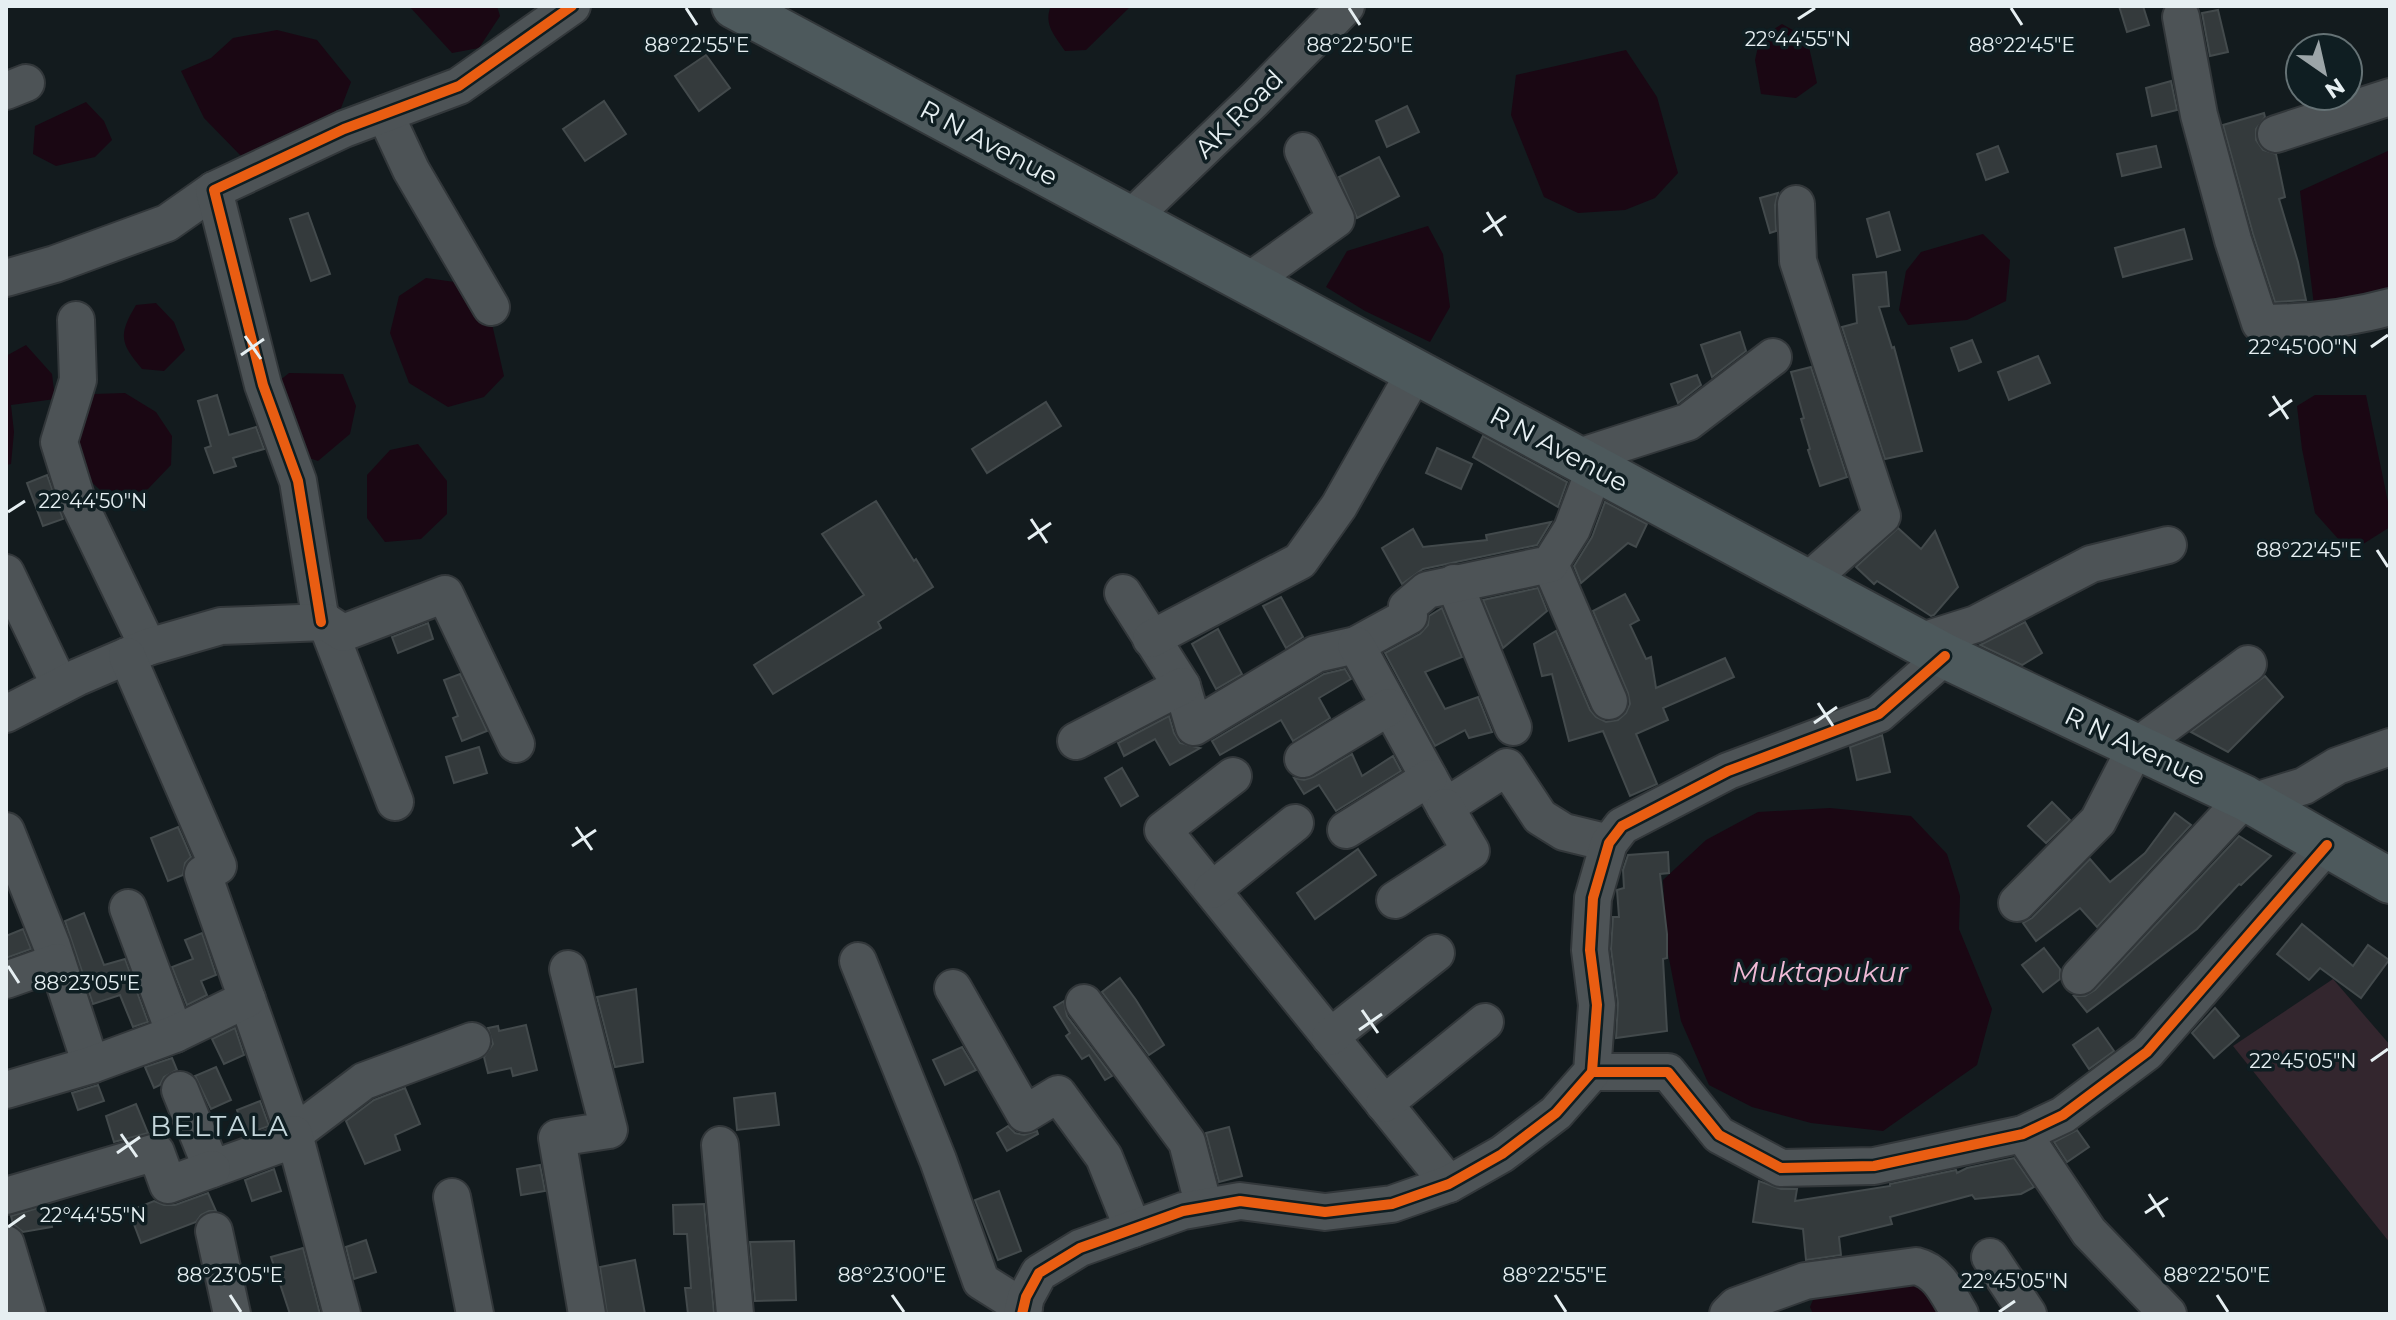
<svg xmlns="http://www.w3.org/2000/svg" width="2396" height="1320" font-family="Montserrat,sans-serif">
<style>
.green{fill:#33262e}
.water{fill:#1a0713}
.building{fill:#343a3c;stroke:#434a4c;stroke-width:2}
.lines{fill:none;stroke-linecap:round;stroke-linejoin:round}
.minor-casing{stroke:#32373a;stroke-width:40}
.major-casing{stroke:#32373a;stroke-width:48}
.minor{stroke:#4d5356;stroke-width:36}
.major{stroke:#4d595c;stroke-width:44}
.cycleway-casing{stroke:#0f1e22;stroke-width:15}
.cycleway{stroke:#e95d12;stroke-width:10}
.ticks{fill:none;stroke:#e6eff2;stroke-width:3}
.labels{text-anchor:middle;stroke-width:7;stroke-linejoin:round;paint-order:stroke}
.street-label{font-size:26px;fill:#e6eff2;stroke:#0f1e22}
.water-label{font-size:28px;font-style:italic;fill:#f0b9d6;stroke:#0f1e22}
.neighbourhood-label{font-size:28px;letter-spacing:2px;fill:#c4d6db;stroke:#0f1e22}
.ticks-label{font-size:20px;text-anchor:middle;fill:#e6eff2;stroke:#0f1e22;stroke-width:7;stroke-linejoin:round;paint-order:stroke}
</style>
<rect width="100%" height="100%" fill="#131b1e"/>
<polygon class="green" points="2333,979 2390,1045 2390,1243 2233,1046"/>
<g class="water">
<polygon points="409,6 497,6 500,16 479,48 452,53"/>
<path d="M1051,6H1131L1086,50L1065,51C1055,36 1043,24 1051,6Z"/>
<polygon points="1782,24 1807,38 1817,83 1796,98 1761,94 1755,60 1760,38"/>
<polygon points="277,30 317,40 351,82 341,108 285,139 241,156 204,118 181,71 211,58 233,38"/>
<polygon points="1626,50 1657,97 1678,173 1655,198 1625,210 1578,213 1544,197 1511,115 1516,75"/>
<polygon points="86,102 104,121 112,140 95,157 56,166 33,154 35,126"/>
<polygon points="2390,150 2390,293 2314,305 2300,191"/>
<polygon points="1428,226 1443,254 1450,307 1430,342 1365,311 1326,287 1347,251"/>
<polygon points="1983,234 2010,260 2006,301 1967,320 1908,325 1899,310 1906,271 1921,252"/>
<polygon points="426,278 462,283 492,324 504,376 484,397 448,407 409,383 390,333 399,296"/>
<path d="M156,303L174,322L185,350L164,371L142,369C120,343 118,335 136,305Z"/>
<polygon points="26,345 52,374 55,399 11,405 14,432 11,464 6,465 6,356"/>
<polygon points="289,373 343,374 356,406 350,434 318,461 297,454 274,385"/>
<polygon points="125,393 156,412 172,436 171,465 148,489 111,500 86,477 74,442 81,407 94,394"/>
<polygon points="2315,395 2366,395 2390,512 2390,527 2360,546 2340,541 2315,513 2302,449 2297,406"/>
<polygon points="418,444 447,481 447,514 421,539 385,542 367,518 367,475 390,450"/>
<polygon points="1830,808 1911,816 1947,854 1960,896 1959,929 1992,1009 1977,1065 1883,1131 1811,1123 1752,1107 1709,1085 1681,1021 1667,948 1663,880 1706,840 1758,812"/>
<polygon points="1897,1263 1966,1314 1813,1314 1810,1307 1821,1281"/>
</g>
<g class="building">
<polygon points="2119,6 2143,6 2149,25 2127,32"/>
<polygon points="2218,10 2228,52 2210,56 2202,13"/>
<polygon points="706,55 730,88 699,111 675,76"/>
<polygon points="2171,81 2177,110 2152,116 2146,88"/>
<polygon points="604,101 626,134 585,161 563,129"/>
<polygon points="1407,106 1419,132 1387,147 1376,121"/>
<polygon points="2264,113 2265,117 2256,129 2256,140 2263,150 2276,154 2285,197 2279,199 2298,262 2306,300 2275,302 2253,234 2223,125"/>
<polygon points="1998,146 2008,172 1986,180 1977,154"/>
<polygon points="2156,146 2161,167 2122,176 2117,154"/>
<polygon points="1379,157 1399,196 1357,218 1339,177"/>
<polygon points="1778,193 1775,205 1776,231 1770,233 1760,198"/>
<polygon points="1889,212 1900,250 1877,257 1867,219"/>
<polygon points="308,213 330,274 311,281 290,219"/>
<polygon points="2184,229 2192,259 2123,277 2115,248"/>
<polygon points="1886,272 1889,306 1879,307 1892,348 1894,347 1922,451 1885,459 1842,327 1857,323 1853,275"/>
<polygon points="1740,332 1746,351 1712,377 1701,345"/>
<polygon points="1972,340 1981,362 1959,371 1951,348"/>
<polygon points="2038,356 2050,383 2009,400 1998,372"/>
<polygon points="1811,367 1847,477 1820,486 1808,450 1810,449 1801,419 1804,418 1791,372"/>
<polygon points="1697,375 1701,385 1678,403 1671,384"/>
<polygon points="217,395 229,435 256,427 264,449 233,458 236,466 214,473 205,448 211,446 198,401"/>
<polygon points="1046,402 1061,426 987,473 972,449"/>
<polygon points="1483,436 1567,482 1558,507 1473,457"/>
<polygon points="1437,448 1472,464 1461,489 1426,473"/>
<polygon points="47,475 63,519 43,526 27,483"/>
<polygon points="876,501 914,561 916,559 933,587 878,622 881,628 773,694 754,665 864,595 822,534"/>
<polygon points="1605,502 1647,524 1636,547 1628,543 1581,583 1574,566 1592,537"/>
<polygon points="1551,522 1537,545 1423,569 1402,584 1382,548 1413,529 1423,547 1487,540 1486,535"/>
<polygon points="1898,528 1921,549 1935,531 1958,587 1934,615 1931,616 1877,581 1874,584 1856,567"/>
<polygon points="1538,588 1547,611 1503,648 1483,600"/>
<polygon points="1625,594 1639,620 1630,625 1646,659 1651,657 1656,688 1725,658 1734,677 1663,708 1668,720 1636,734 1657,784 1630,796 1603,731 1569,741 1552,674 1542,676 1534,644 1556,631 1590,710 1596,717 1606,722 1618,720 1626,713 1630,704 1628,693 1593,611"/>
<polygon points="1281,597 1303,637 1286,648 1263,606"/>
<polygon points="1442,608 1462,657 1425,672 1445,709 1478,697 1492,732 1469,738 1465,730 1435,746 1385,653 1420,634 1428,625 1429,616"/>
<polygon points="2025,622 2042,653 2022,665 1980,645"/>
<polygon points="428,623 433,639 398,653 392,637"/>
<polygon points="1218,629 1242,674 1216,689 1192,644"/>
<polygon points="1345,669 1351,679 1319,698 1330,718 1293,741 1281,720 1220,755 1212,741 1324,674"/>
<polygon points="460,674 487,731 462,741 453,718 458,716 444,680"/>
<polygon points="2265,676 2283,697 2228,752 2191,732"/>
<polygon points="1169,716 1174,733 1180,743 1200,748 1170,765 1155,739 1124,756 1118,743"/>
<polygon points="1882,735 1890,772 1857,780 1850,747"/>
<polygon points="479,747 487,773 454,783 446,757"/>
<polygon points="1352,754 1362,776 1393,756 1401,771 1336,811 1319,785 1304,794 1294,778 1304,780 1313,777"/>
<polygon points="1122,768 1138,796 1121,806 1105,778"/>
<polygon points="2052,802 2070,820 2046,843 2028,826"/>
<polygon points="2175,813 2191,825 2097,927 2080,908 2036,941 2023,923 2032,918 2090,859 2110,882 2145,853"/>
<polygon points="178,827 191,857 185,863 183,875 168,881 151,838"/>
<polygon points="2239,836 2271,856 2241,885 2239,884 2197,929 2087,1012 2074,996 2085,996 2095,990"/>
<polygon points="1358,849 1376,875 1315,919 1297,893"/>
<polygon points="1668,852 1669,873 1660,874 1667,934 1667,958 1663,959 1667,1031 1616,1038 1618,1003 1611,949 1613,917 1619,917 1617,890 1624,888 1623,870 1628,855"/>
<polygon points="84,913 104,965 125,959 148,1022 133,1027 120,995 93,1004 65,921"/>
<polygon points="2302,924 2353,966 2368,945 2389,960 2361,998 2320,968 2309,980 2277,954"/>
<polygon points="23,929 31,949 6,958 6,936"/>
<polygon points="202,933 216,975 201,981 207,995 187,1005 172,967 193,959 185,940"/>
<polygon points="2044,948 2060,969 2060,979 2043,992 2022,965"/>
<polygon points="1120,978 1136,1000 1164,1045 1149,1055 1102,992"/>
<polygon points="636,989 643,1062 615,1067 597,997"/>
<polygon points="1064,1001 1067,1016 1112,1076 1105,1080 1089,1055 1082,1059 1066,1036 1070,1033 1054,1007"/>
<polygon points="2215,1008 2239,1036 2214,1058 2192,1033"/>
<polygon points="526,1025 537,1070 513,1076 511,1068 488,1073 484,1057 493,1044 488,1028 498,1026 499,1031"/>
<polygon points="235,1028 244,1055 224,1064 212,1039"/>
<polygon points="2098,1028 2114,1051 2089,1069 2073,1045"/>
<polygon points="962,1047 976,1070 945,1085 933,1060"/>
<polygon points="172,1058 177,1070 164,1077 160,1085 154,1088 145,1067"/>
<polygon points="216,1067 231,1100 211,1109 195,1076"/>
<polygon points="98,1085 104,1101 78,1110 72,1093"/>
<polygon points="405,1088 420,1124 395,1135 400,1150 365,1164 346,1121 374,1100"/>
<polygon points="775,1093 779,1125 737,1130 734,1098"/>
<polygon points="260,1101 269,1126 246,1134 237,1110"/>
<polygon points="136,1104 148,1133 114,1142 106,1116"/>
<polygon points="1008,1126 1015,1133 1024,1135 1037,1131 1038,1134 1007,1151 997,1133"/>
<polygon points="1229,1127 1242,1176 1219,1182 1206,1133"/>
<polygon points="2077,1130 2089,1147 2067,1162 2054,1142"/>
<polygon points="2014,1158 2034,1187 2021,1194 1975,1199 1972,1195 1890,1217 1892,1224 1839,1237 1841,1255 1806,1260 1803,1229 1753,1222 1759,1181 1781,1189 1797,1189 1795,1201 1890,1186 1890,1184 1956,1170 1957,1173 1967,1168"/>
<polygon points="540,1165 545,1191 521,1195 517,1169"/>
<polygon points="274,1169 281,1191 252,1201 245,1180"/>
<polygon points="999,1191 1021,1251 998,1260 975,1200"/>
<polygon points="208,1193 216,1211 209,1211 201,1215 196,1222 141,1243 129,1211 154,1201 164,1205 175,1205"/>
<polygon points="704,1204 714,1313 688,1314 685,1288 691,1288 687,1234 674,1234 673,1205"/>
<polygon points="48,1205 52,1227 23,1232 13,1224 11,1216"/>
<polygon points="366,1240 376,1272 354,1279 346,1247"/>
<polygon points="794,1241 796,1300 755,1301 750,1242"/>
<polygon points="303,1248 320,1314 290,1314 271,1257"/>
<polygon points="635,1260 645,1314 607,1314 600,1267"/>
</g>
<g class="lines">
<defs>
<g id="minor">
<path d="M2181,17L2199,115L2233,240L2260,323C2305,323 2347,319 2390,307"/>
<polyline points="6,91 26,83"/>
<polyline points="385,114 411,170 491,307"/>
<polyline points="2276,134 2390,97"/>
<polyline points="1796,204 1798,261 1882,516 1807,582"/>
<polyline points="1130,219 1254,100 1346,6"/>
<polyline points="6,278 55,264 167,223 214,190"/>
<polyline points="1248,282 1336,219 1303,151"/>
<polyline points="76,320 78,380 59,442 76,497 148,647"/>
<polyline points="1576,458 1688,422 1773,357"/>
<polyline points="1550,564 1609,701"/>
<polyline points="6,573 60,686"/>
<polyline points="1454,583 1513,727"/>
<polyline points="1123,593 1182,686 1194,727 1316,654 1356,645 1409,616 1407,607 1427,590 1550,564 1572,529 1595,468"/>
<polyline points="321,622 298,481 263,385 214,190 344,129 459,86 572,6"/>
<polyline points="326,622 395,802"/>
<polyline points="1151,639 1300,561 1339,506 1415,372"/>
<polyline points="1919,642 1976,624 2091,564 2168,545"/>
<polyline points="1356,645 1445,807 1507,767 1540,817 1564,832 1609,843"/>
<polyline points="6,714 78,677 148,647 221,626 326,622 343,633 445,594 516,744"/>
<polyline points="1076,741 1182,686"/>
<polyline points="1303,759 1389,707"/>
<polyline points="1233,776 1163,830 1449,1184"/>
<polyline points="2252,802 2304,786 2337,766 2390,747"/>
<polyline points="1346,830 1429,778"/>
<polyline points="6,831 52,946 91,1065"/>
<polyline points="1212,890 1295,823"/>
<polyline points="1395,900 1471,851 1445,807"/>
<polyline points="2017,903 2098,821 2136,747 2248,664"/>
<polyline points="128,908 175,1034"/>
<polyline points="858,961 938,1160 981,1281 1024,1308"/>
<polyline points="568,969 609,1130 557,1138 587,1314"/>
<polyline points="2080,976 2245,798"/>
<polyline points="6,980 57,962"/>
<polyline points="953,988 1025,1114 1058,1094 1104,1157 1133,1229"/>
<polyline points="247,999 294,1134 364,1081 472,1041"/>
<polyline points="1084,1003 1187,1142 1204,1207"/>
<polyline points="1330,1037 1436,953"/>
<polyline points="1592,1072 1668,1072 1719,1135 1781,1168 1874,1166 2023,1134 2063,1115 2147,1052 2327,845"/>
<polyline points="6,1090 91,1065 175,1034 247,999 203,874 218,866 127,656"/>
<polyline points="180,1090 212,1169 281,1144 294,1134 342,1314"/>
<polyline points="1384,1104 1485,1022"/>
<polyline points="2023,1134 2089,1232 2168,1314"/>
<polyline points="720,1145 735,1314"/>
<polyline points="6,1196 156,1152 168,1185 212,1169"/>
<polyline points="452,1197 475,1314"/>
<polyline points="214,1231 232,1314"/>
<polyline points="6,1244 27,1314"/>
<polyline points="1990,1257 2028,1314"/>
<polyline points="1022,1314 1026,1297 1039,1273 1080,1248 1183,1211 1240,1201 1325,1212 1392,1204 1449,1184 1502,1154 1556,1113 1592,1072 1597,1005 1590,950 1593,898 1609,843 1622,826 1728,771 1879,714 1945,656"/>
<path d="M1728,1314L1736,1306L1805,1281L1916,1266C1940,1272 1948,1295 1960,1314"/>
</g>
<polyline id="major" points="734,6 1945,656 2245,798 2390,881"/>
</defs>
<use href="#minor" class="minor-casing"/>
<use href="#major" class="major-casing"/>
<use href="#minor" class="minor"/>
<use href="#major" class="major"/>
<defs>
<g id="cycleway">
<polyline points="321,622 298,481 263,385 214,190 344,129 459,86 572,6"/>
<polyline points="1592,1072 1668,1072 1719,1135 1781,1168 1874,1166 2023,1134 2063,1115 2147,1052 2327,845"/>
<polyline points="1022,1314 1026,1297 1039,1273 1080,1248 1183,1211 1240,1201 1325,1212 1392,1204 1449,1184 1502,1154 1556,1113 1592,1072 1597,1005 1590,950 1593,898 1609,843 1622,826 1728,771 1879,714 1945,656"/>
</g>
</defs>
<use href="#cycleway" class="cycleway-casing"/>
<use href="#cycleway" class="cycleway"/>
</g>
<path class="ticks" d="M686,8L697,25M1349,8L1360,25M2011,8L2022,25M1798,19L1815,8M1487,212L1502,236M1483,232L1506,216M245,336L261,359M2371,347L2388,335M241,355L264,339M2273,396L2288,419M2269,416L2292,400M8,512L25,501M1031,519L1047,543M1028,539L1051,523M2377,550L2388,567M1818,703L1833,726M1814,723L1837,707M576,827L592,850M572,846L596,830M8,966L19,983M1362,1010L1378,1033M1359,1030L1382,1014M2371,1061L2388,1049M121,1134L137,1157M117,1153L140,1137M2149,1194L2164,1217M2145,1213L2168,1198M8,1227L25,1215M230,1295L241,1312M892,1295L904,1312M1555,1295L1566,1312M2217,1295L2228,1312M1999,1312L2015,1301"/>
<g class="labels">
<g class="street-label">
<text transform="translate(1239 114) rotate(-45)" y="9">AK Road</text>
<text transform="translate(989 143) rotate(28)" y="9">R N Avenue</text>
<text transform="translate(1559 449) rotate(28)" y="9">R N Avenue</text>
<text transform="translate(2135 746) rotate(25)" y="9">R N Avenue</text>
</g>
<g class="water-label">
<text x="1820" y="982">Muktapukur</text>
</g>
<g class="neighbourhood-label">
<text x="220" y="1136">BELTALA</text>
</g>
</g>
<g class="ticks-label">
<text x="1798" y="46">22°44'55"N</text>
<text x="697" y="52">88°22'55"E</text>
<text x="1360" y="52">88°22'50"E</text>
<text x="2022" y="52">88°22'45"E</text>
<text x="2303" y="354">22°45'00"N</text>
<text x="93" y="508">22°44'50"N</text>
<text x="2309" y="557">88°22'45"E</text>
<text x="87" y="990">88°23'05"E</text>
<text x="2303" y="1068">22°45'05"N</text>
<text x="93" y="1222">22°44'55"N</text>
<text x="230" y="1282">88°23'05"E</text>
<text x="892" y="1282">88°23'00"E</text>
<text x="1555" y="1282">88°22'55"E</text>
<text x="2217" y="1282">88°22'50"E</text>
<text x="2015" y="1288">22°45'05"N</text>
</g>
<rect width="2396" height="1320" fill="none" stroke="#e6eff2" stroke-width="16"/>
<g transform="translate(2324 72) rotate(146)"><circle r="38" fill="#0f1e22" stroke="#657275" stroke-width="2"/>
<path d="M0-6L14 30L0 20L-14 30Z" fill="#9ca5a8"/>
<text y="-12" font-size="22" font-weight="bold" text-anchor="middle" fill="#e6eff2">N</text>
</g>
</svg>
